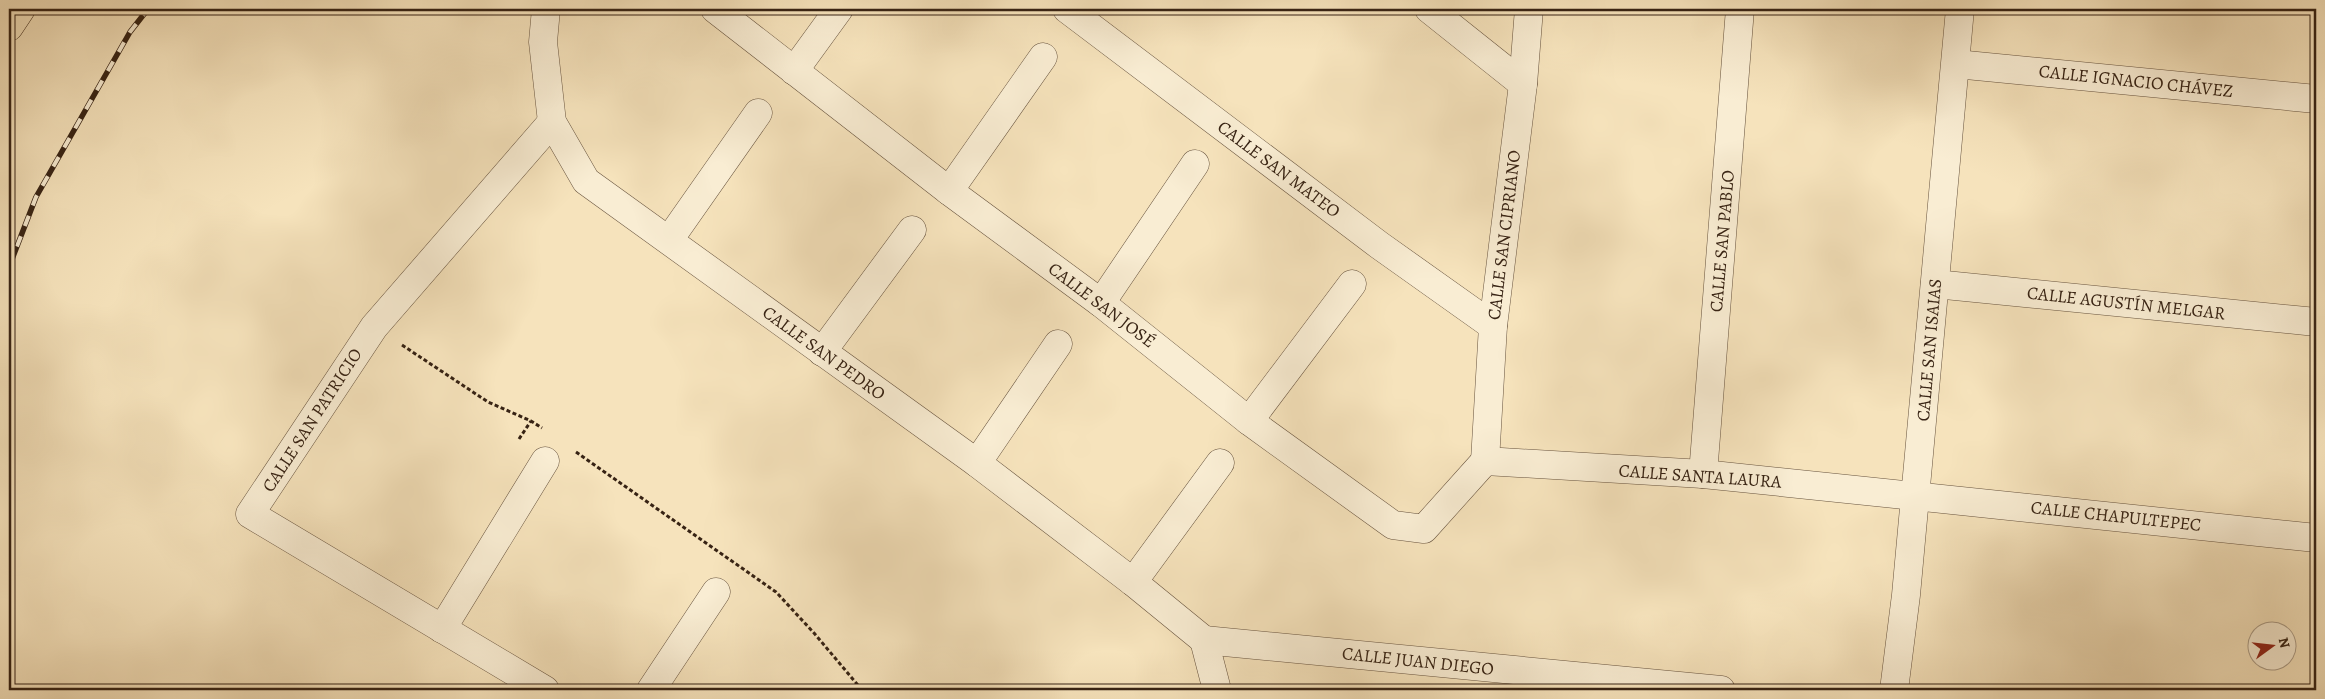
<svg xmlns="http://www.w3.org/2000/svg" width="2325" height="699" font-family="Alegreya,serif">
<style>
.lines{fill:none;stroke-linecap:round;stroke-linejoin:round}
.minor-casing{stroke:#67533e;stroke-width:29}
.major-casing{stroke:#372314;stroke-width:29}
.path{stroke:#372314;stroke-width:3;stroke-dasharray:4 2.5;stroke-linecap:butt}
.minor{stroke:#f9edd3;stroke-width:28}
.major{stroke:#f6e3bc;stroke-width:28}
.rail-casing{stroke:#372314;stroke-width:5.5}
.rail{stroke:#f9edd3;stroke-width:4;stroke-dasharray:11;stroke-linecap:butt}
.labels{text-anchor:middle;stroke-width:4;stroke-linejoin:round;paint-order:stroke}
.street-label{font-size:18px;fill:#372314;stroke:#f9edd3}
</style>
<rect width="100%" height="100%" fill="#f6e3bc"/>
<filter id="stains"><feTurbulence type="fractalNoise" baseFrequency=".004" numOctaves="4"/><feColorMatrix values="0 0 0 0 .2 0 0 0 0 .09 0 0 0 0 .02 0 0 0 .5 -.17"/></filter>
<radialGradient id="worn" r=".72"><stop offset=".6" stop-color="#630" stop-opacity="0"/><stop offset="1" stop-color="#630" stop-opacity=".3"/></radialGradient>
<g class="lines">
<defs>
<g id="minor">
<polyline points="546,9 543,42 552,122 586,181 977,463 1133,582 1204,640"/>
<polyline points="715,9 949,191 1101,303 1249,421 1393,525 1424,529 1485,461"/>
<polyline points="1067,9 1379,245 1493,326"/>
<polyline points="1429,9 1523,84"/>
<polyline points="1956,64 2316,99"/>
<polyline points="794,71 839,9"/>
<polyline points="949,191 1043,57"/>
<polyline points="669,240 758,113"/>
<polyline points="1935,284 2316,322"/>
<polyline points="1101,303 1195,164"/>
<polyline points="822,352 912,230"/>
<polyline points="1249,421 1352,284"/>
<polyline points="1485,461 1703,474 2316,538"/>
<polyline points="1485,461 1493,326 1523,84 1529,9"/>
<polyline points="977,463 1058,344"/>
<polyline points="1703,474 1740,9"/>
<polyline points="1133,582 1220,463"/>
<polyline points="442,629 545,461"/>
<polyline points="1204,640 1721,690"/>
<polyline points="1204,640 1217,690"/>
<polyline points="545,690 250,514 374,327 552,122"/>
<polyline points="651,690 716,592"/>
<polyline points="1894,690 1906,595 1960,9"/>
</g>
<polyline id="major" points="9,27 21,9"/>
</defs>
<use href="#minor" class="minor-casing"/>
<use href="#major" class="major-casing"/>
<g class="path">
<polyline points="402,345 488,402 531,421 542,428"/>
<polyline points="519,439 531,421"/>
<polyline points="576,452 776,592 814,633 862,690"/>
</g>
<use href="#minor" class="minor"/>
<use href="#major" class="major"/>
<defs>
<polyline id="rail" points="9,267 36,197 130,32 148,9"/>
</defs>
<use href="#rail" class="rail-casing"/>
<use href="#rail" class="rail"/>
</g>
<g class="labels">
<g class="street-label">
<text transform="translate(2136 81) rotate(6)" y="6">CALLE IGNACIO CHÁVEZ</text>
<text transform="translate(1279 169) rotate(37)" y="6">CALLE SAN MATEO</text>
<text transform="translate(1504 235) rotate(-83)" y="6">CALLE SAN CIPRIANO</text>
<text transform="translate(1722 241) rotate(-85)" y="6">CALLE SAN PABLO</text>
<text transform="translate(2126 303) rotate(6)" y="6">CALLE AGUSTÍN MELGAR</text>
<text transform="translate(1102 305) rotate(37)" y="6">CALLE SAN JOSÉ</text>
<text transform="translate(1929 350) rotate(-85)" y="6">CALLE SAN ISAIAS</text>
<text transform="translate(824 353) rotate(36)" y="6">CALLE SAN PEDRO</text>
<text transform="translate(312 420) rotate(-57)" y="6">CALLE SAN PATRICIO</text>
<text transform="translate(1700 476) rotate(4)" y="6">CALLE SANTA LAURA</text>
<text transform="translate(2116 516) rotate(6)" y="6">CALLE CHAPULTEPEC</text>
<text transform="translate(1418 661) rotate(6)" y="6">CALLE JUAN DIEGO</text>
</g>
</g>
<rect width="2325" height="699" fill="none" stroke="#f6e3bc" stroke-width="30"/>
<rect x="10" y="10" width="2305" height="679" fill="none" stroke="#372314" stroke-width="2.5"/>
<rect x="15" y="15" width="2295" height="669" fill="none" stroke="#372314"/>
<g transform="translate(2272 646) rotate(75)"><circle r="24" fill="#f9edd3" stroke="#ab9c87"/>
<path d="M0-4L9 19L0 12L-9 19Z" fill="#8f2418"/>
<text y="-8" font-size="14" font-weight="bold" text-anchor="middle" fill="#372314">N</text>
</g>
<rect width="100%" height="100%" filter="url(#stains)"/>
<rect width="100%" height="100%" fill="url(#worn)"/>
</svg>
